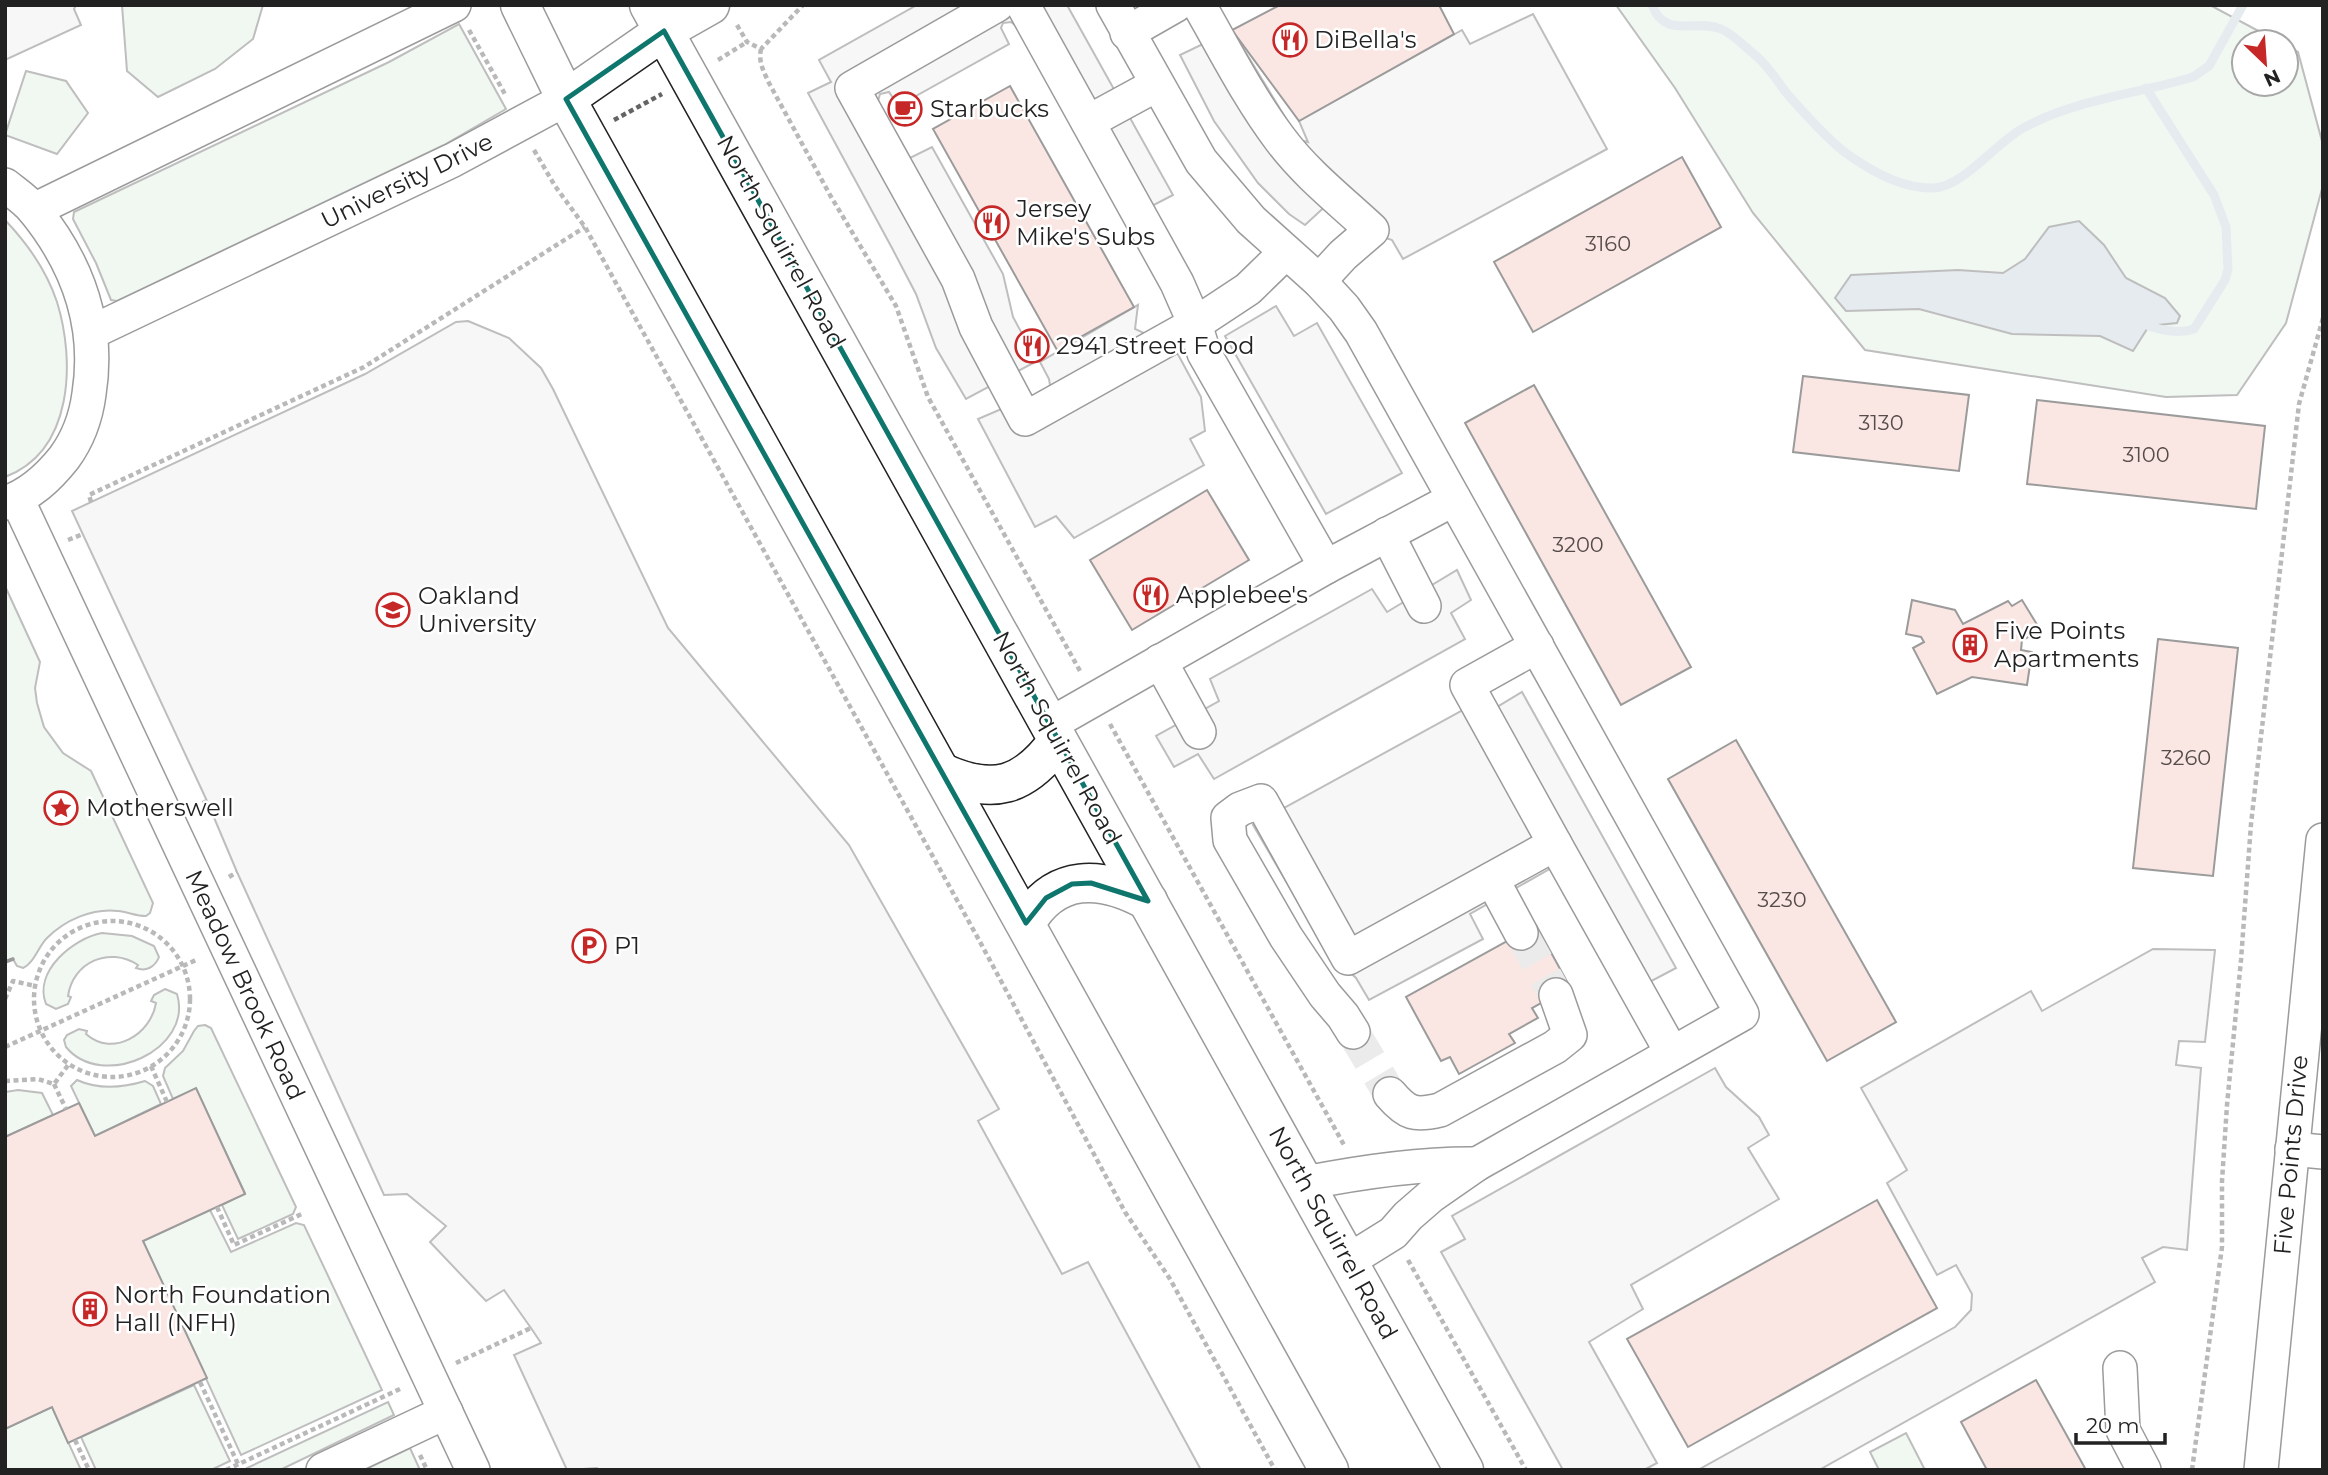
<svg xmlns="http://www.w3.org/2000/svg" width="2328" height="1475" font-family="Montserrat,sans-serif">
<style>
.green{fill:#e0efe3;stroke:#6f6f6f;stroke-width:2}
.parking{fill:#ededed;stroke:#6f6f6f;stroke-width:2}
.water{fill:#c7d3dd;stroke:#6f6f6f;stroke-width:2}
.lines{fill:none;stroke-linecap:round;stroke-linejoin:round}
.stream{stroke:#c7d3dd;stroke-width:9}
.building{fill:#f3c9c0;stroke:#222;stroke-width:2}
.minor-tunnel{stroke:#d3d3d3;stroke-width:33;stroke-dasharray:33 17;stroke-linecap:butt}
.minor-casing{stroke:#222;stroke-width:36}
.major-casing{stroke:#222;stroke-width:41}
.path{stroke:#646464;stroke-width:4.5;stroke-dasharray:5 3.5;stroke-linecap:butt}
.minor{stroke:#fff;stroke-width:33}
.major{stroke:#fff;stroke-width:38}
.wall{stroke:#222;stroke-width:3.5}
.marked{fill:none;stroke:#0f766e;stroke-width:5;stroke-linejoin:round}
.labels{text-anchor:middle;stroke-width:5;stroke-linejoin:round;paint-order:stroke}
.number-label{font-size:21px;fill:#564c4a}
.poi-label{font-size:24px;fill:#222;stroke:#fff;text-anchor:start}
.street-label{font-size:24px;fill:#222;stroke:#fff}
</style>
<rect width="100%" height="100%" fill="#fff"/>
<g class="green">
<polygon points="122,5 263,5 253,39 215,69 158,97 127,71"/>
<polygon points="1616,5 2210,5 2279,42 2244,42 2244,84 2286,84 2286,45 2298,52 2323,145 2323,185 2286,323 2237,395 2166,397 1865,350 1753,213 1675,88"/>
<polygon points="459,24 506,109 444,145 117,301 111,300 96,263 73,219 74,212 389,62"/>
<polygon points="26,71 66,81 88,113 57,154 5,135"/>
<path d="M5,220C27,243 47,272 57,302C75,360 74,451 5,477Z"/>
<path d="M5,586L40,662L35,688L37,703L44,727L63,753L91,771L153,903L150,913L146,916C136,916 128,912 118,911C92,908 65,920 47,938C38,947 34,963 23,968L17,966L13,959L5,962Z"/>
<path d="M102,933L132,936L154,946L159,957C155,967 146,972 136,968L138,965C109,946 73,962 68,996L71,997L68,1004L56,1009L46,1004C33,971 74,938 102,933Z"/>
<path d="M165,989L177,994C194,1050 102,1091 66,1047L64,1040L67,1035L79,1029L87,1031L86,1034C113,1058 151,1034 156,1003L151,1001L154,995Z"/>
<polygon points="205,1025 211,1028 296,1207 293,1214 238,1239 222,1205 245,1193 196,1089 173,1099 163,1076 165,1068 183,1051 194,1031 198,1026"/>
<path d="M77,1080C99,1090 122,1088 145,1081L153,1086L161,1104L95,1136L71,1086Z"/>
<polygon points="18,1090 42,1093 53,1115 5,1137 5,1092"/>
<polygon points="210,1210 231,1252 296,1223 304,1225 382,1390 241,1455 143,1241"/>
<polygon points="194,1385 230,1461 211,1470 96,1470 81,1437"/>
<polygon points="388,1402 394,1415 280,1470 248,1470 247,1468"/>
<polygon points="52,1407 81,1470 5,1470 5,1429"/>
<polygon points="1906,1433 1925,1470 1879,1470 1870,1452"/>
<polygon points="410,1448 420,1470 364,1470"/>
</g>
<g class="parking">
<polygon points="5,5 76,5 74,9 81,25 5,60"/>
<polygon points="917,5 1067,5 1173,195 1125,220 1016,26 1011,22 1003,23 1001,28 1009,44 898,106 889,92 880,94 878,101 910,158 932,147 1003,274 1013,317 1037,361 966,399 936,348 916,294 892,248 808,93 831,82 819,60"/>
<polygon points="1533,14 1607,149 1403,259 1392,240 1339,222 1331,201 1305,225 1289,214 1258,183 1214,121 1180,55 1232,30 1299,140 1308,142 1299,121 1462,30 1470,44"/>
<polygon points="1138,305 1135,329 1174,347 1201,397 1205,431 1190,439 1204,465 1074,538 1056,516 1035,527 978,419 1046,390 1050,385 1049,379 1040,362"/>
<polygon points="1276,306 1294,336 1317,323 1402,473 1326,514 1225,336"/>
<polygon points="468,321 509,338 541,368 553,389 668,628 849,845 999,1109 978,1121 1062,1274 1088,1262 1201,1470 598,1470 597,1468 567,1470 514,1355 541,1343 531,1328 504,1290 486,1301 430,1242 446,1226 407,1194 384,1195 237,872 207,801 72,511 365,374 456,322"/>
<polygon points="1457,570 1471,600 1451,613 1465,639 1214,779 1198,754 1174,767 1156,736 1219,701 1210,679 1372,589 1387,612"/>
<polygon points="1522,692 1676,968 1627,994 1555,866 1470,914 1483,939 1369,1000 1356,978 1327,951 1253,825 1470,706 1477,719"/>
<polygon points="2153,949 2215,950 2205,1042 2179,1041 2176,1065 2201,1068 2187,1250 2163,1247 2142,1258 2155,1282 1819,1470 1698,1470 1955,1327 1971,1310 1972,1294 1956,1265 1937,1275 1887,1183 1907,1170 1861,1088 2031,991 2042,1011"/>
<polygon points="1715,1068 1726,1087 1759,1117 1769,1135 1748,1148 1779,1199 1631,1285 1643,1309 1589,1342 1657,1463 1644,1470 1563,1470 1441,1252 1465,1239 1452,1216"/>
</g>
<polygon class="water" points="2079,221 2104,245 2126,278 2165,298 2180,316 2177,323 2149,326 2133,351 2100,336 2012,334 1919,309 1846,311 1835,298 1851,275 1958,270 2003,273 2025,259 2049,227"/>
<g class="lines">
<g class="stream">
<path d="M1652,5C1665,40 1696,18 1721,29C1733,34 1745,47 1755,55C1769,66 1778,83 1789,96C1804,113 1832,144 1850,156C1873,172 1903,189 1933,188C1964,187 1997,141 2025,127C2077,99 2137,94 2193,77L2209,66L2243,5"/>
<path d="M2146,88L2214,195L2226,227L2228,269L2225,280L2194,329C2179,334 2164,331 2149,326"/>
</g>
</g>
<g class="building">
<polygon points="1280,5 1439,5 1454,34 1299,121 1232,30"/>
<polygon points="1010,86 1134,307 1057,350 933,129"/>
<polygon points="1682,157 1721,227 1533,332 1494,262"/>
<polygon points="1803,376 1969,395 1959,471 1793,452"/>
<polygon points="1534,385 1691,667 1621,705 1465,423"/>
<polygon points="2037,400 2265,426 2256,509 2027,484"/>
<polygon points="1207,490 1249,560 1132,630 1090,560"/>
<polygon points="1912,600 1955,610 1963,624 2008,601 2012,606 2022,600 2041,631 2022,640 2021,650 2032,652 2027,685 1972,677 1937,694 1913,648 1924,642 1921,637 1906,634"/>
<polygon points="2158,639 2238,648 2213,876 2133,868"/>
<polygon points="1736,740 1896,1022 1827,1061 1668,779"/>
<polygon points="1536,925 1570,987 1532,1008 1538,1018 1509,1034 1515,1043 1459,1074 1450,1057 1441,1061 1406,997"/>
<polygon points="196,1088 245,1194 143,1241 207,1378 68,1443 52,1407 5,1429 5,1137 79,1103 95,1136"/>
<polygon points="1877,1200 1937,1308 1688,1447 1627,1339"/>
<polygon points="2036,1380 2086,1470 1987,1470 1961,1422"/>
</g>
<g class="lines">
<g class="minor-tunnel">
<polyline points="1521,933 1556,995"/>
<polyline points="1353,1032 1390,1094"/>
</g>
<defs>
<g id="minor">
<polyline points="997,5 852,88 958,279 976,327 1025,419 1195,324 1248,289 1285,253"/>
<polyline points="1023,5 1177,283 1195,324 1204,353 1326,567"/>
<polyline points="1113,5 1201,161 1251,220 1319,281 1344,308 1361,332 1742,1014 1477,1164 1431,1196 1408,1216 1393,1233 1348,1261"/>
<path d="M1199,5C1225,50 1249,98 1280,139C1306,174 1341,201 1372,230L1343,255L1319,281"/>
<polyline points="1127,33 1176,5"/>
<polyline points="1088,122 1156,85"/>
<path d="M5,185C15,193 26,200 34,210C78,264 100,324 89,394C86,417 78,439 64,458C48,478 30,495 5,503"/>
<polyline points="34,210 454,5"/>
<polyline points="92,332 453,160 566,99"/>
<polyline points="17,499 473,1470"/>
<polyline points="1387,534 1424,606"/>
<polyline points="1160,661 1199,732"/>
<polyline points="1049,725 1326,567 1454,499"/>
<polyline points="1555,844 1672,1053"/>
<polyline points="1492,879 1521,933"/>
<polyline points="1353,1032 1343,1016 1325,995 1286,937 1230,840 1228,818 1240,809 1261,801 1348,958 1555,844 1467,685 1537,646"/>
<path d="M1390,1094C1407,1114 1415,1116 1440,1110L1555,1047L1570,1035L1556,995"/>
<polyline points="2292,1149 2323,1152"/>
<path d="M1305,1183C1361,1172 1419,1163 1477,1164"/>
<polyline points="2120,1368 2123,1430 2144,1470"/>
<polyline points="323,1470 446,1412"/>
<polyline points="2261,1470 2323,840"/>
</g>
<g id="major">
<polyline points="520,5 566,99 1329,1470"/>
<polyline points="649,5 1464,1470"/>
<polyline points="566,99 664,31 710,5"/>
<path d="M941,772C993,796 1024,787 1058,741"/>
<path d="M1026,923C1055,873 1101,875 1148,901"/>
</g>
</defs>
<use href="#minor" class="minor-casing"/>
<use href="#major" class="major-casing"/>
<g class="path">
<polyline points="737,25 747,42 761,49 803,5"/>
<polyline points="469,30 506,96"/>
<path d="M761,49C758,62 764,72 769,83L830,195L896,306L928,397L1080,671"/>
<polyline points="718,60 747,42"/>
<polyline points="614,120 662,94"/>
<polyline points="534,150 555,186 585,227 979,940 1125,1212 1170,1279 1275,1470"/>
<polyline points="91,502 89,495 364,367 585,227"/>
<polyline points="68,540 83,534"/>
<polyline points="1110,724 1344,1145"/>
<polyline points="195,807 207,801"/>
<polyline points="229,877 237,872"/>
<circle cx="112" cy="999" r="78"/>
<polyline points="5,999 13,981 35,986"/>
<polyline points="5,1047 196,960"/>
<polyline points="151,1066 167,1102"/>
<polyline points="5,1081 38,1079 54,1084 69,1064"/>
<polyline points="54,1084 66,1109"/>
<polyline points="217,1207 234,1245 304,1213"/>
<polyline points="1408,1260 1526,1470"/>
<polyline points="456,1363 531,1328"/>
<polyline points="200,1382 238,1464"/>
<polyline points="75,1440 89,1470"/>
<polyline points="420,1455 427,1470"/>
<polyline points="226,1470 400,1389"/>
<polyline points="2192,1470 2222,1247 2222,1181 2227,1105 2241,960 2251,824 2299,404 2323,318"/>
</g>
<use href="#minor" class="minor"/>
<use href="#major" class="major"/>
<polyline class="wall" points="5,962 13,959"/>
</g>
<path d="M0 0H2328V1475H0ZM664,31L1148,901L1091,883L1072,884L1046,898L1026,923L566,99Z" fill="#fff" fill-opacity=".55" fill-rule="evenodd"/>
<path class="marked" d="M664,31L1148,901L1091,883L1072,884L1046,898L1026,923L566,99Z"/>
<defs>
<symbol id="restaurant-ring" viewBox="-11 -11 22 22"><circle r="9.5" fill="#fff" stroke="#c62828" stroke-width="1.5"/><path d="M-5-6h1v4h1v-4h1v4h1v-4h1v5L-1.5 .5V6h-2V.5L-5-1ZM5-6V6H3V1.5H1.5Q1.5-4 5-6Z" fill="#c62828"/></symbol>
<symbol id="cafe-ring" viewBox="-11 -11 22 22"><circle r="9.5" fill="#fff" stroke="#c62828" stroke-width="1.5"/><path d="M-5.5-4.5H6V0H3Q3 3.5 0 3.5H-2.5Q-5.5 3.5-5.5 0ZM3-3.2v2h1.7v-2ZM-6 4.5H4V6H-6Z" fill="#c62828"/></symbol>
<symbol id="university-ring" viewBox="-11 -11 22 22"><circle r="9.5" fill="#fff" stroke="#c62828" stroke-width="1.5"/><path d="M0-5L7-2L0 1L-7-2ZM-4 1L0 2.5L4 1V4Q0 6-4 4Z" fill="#c62828"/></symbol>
<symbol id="building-ring" viewBox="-11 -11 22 22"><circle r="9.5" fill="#fff" stroke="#c62828" stroke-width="1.5"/><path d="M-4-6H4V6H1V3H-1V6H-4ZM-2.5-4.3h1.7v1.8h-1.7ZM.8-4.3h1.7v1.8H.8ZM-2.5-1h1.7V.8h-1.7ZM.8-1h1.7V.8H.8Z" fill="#c62828"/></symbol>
<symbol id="sight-ring" viewBox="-11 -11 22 22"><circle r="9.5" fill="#fff" stroke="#c62828" stroke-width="1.5"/><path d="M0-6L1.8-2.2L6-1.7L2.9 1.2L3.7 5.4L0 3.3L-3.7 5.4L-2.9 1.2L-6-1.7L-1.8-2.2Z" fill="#c62828"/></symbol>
<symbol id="parking-ring" viewBox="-11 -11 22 22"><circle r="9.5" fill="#fff" stroke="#c62828" stroke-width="1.5"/><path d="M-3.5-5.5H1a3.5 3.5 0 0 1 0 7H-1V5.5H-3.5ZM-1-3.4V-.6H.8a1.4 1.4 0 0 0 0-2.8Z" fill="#c62828"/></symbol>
</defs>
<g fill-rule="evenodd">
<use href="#restaurant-ring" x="1271" y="21" width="38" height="38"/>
<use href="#cafe-ring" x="886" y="90" width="38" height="38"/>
<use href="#restaurant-ring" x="973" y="204" width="38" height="38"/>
<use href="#restaurant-ring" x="1013" y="327" width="38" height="38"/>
<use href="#restaurant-ring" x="1132" y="576" width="38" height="38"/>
<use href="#university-ring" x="374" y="591" width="38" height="38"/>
<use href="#building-ring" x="1951" y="626" width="38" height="38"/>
<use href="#sight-ring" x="42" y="789" width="38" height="38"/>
<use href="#parking-ring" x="570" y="927" width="38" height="38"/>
<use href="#building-ring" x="71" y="1290" width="38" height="38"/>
</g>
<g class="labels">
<g class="number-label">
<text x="1608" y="251">3160</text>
<text x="1881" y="430">3130</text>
<text x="2146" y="462">3100</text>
<text x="1578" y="552">3200</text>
<text x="2186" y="765">3260</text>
<text x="1782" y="907">3230</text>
</g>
<g class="poi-label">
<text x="1314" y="48">DiBella's</text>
<text x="930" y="117">Starbucks</text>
<text x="1016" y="217">Jersey<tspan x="1016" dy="28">Mike's Subs</tspan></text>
<text x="1056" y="354">2941 Street Food</text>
<text x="1176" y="603">Applebee's</text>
<text x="418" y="604">Oakland<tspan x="418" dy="28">University</tspan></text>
<text x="1994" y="639">Five Points<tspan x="1994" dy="28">Apartments</tspan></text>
<text x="86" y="816">Motherswell</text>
<text x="614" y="954">P1</text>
<text x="114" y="1303">North Foundation<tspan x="114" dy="28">Hall (NFH)</tspan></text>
</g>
<g class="street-label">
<text transform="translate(407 181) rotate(-26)" y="8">University Drive</text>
<text transform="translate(781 242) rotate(61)" y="8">North Squirrel Road</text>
<text transform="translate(1057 738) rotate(61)" y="8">North Squirrel Road</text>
<text transform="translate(245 985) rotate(65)" y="8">Meadow Brook Road</text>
<text transform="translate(2291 1155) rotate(-85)" y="8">Five Points Drive</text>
<text transform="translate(1333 1233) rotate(61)" y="8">North Squirrel Road</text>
</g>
</g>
<rect width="2328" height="1475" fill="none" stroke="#222222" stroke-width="14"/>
<g transform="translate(2265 63) rotate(155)"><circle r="33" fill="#ffffff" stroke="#a7a7a7" stroke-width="2"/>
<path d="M0-5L12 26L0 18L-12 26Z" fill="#c62828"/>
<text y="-10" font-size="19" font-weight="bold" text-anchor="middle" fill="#222222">N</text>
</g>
<path d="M2076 1433v10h89v-10" fill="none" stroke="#222222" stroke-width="3.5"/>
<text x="2086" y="1433" font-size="21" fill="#222222" stroke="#ffffff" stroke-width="5" paint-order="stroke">20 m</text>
</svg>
